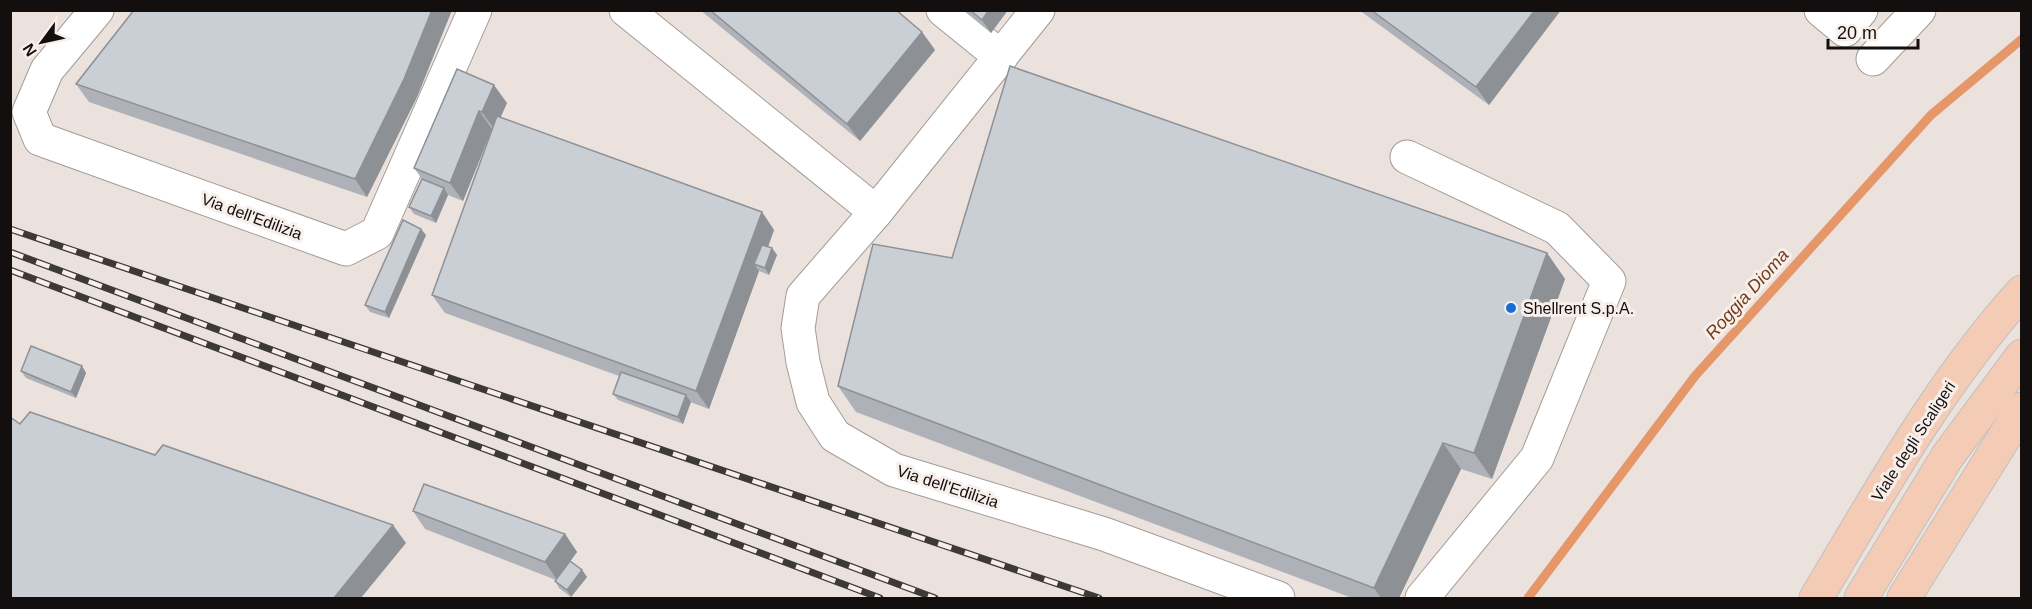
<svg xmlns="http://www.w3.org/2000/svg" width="2032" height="609" font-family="Helvetica,sans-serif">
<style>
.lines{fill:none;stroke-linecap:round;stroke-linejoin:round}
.stream{stroke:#e6976a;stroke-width:9}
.minor-casing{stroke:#a39b97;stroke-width:35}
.highway-casing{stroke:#c1c1c0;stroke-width:35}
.minor{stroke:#fff;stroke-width:33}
.highway{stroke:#f4cbb5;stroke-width:33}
.rail-casing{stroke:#3d3937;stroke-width:7}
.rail{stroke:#f8efeb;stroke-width:4.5;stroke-dasharray:14;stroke-linecap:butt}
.wall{fill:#aeb2b8}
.shaded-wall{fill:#8d9196}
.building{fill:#cacfd6;stroke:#8d9196;stroke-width:1.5}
.poi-dot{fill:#166dd6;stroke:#f8efeb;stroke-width:2}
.labels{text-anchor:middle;stroke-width:6;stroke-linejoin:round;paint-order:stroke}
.street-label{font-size:16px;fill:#120f0e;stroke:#f8efeb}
.poi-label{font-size:16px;fill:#120f0e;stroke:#f8efeb;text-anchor:start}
.water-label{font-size:18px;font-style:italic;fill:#703c1c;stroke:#f8efeb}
</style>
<rect width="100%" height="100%" fill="#ebe2dd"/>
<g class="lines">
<polyline class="stream" points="1528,598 1695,376 1931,115 2022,39"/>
<defs>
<g id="minor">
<polyline points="97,10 47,70 29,112 40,139 346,249 377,233 475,10"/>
<polyline points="626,10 876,212"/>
<polyline points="943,10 1001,57"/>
<polyline points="1038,10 876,212 803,296 798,328 803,362 813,402 835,436 894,470 1104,534 1278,598"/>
<polyline points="1821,10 1845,30 1861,10"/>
<polyline points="1873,59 1919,10"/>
<polyline points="1407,157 1557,228 1609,281 1537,458 1422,598"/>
</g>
<g id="highway">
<path d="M1816,598C1879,493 1939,384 2022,292"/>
<polyline points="1861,598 1947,457 2022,356"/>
<polyline points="1904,598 2022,409"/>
</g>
</defs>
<use href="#minor" class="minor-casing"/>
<use href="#highway" class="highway-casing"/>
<use href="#minor" class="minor"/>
<use href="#highway" class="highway"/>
<defs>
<g id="rail">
<polyline points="10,229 1099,598"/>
<polyline points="10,252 935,598"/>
<polyline points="10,270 880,598"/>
</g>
</defs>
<use href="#rail" class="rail-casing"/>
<use href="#rail" class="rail"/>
</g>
<g class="wall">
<polygon points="134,10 452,10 417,97 367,197 89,102 76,84"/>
<polygon points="700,10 896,10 922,32 935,50 860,141"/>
<polygon points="963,10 1008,10 991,33"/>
<polygon points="1359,10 1561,10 1489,105"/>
<polygon points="457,69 507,103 500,117 762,212 774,230 768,247 772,248 777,255 769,275 759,271 709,409 690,402 683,424 618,400 613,394 619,376 445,313 432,295 492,129 463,201 448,195 436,223 414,214 409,207 422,179 414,168"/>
<polygon points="426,235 389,318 370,312 365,305"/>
<polygon points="1547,253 1565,279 1492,479 1461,469 1399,598 1352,598 856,412 838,386 952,258"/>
<polygon points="82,366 86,373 76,398 26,378 21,371"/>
<polygon points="413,511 565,534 577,552 570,561 582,570 587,577 571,597 559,588 555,581 556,580 425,529"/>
</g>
<g class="shaded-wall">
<polygon points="432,10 452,10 417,97 367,197 355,179"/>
<polygon points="989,10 1008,10 991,33 982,20"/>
<polygon points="1535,10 1561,10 1489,105 1476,87"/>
<polygon points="922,32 935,50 860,141 847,124"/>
<polygon points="494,85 507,103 495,130 482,112"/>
<polygon points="479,111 492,129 463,201 450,183"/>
<polygon points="444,188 448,195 436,223 431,216"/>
<polygon points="762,212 774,230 761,266 754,264 759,271 709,409 696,391"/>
<polygon points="421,229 426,235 389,318 385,312"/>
<polygon points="772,248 777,255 769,275 765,268"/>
<polygon points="1547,253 1565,279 1492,479 1474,453"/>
<polygon points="82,366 86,373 76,398 71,392"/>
<polygon points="686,395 691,402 683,424 678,417"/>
<polygon points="1443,443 1461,469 1399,598 1381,598 1374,588"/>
<polygon points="393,525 406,543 361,598 334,598"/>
<polygon points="565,534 577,552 557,580 545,562"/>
<polygon points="582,570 587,577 571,597 567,590"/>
</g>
<g class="building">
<polygon points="134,10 432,10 404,79 355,179 76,84"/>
<polygon points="710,10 896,10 922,32 847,124"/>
<polygon points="970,10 989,10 982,20"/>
<polygon points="1371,10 1535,10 1476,87"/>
<polygon points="1010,66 1547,253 1474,453 1443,443 1374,588 838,386 873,244 952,258"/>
<polygon points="457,69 494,85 482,112 479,111 450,183 414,168"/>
<polygon points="497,116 762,212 696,391 432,295"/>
<polygon points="422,179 444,188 431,216 409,207"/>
<polygon points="403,220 421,229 385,312 365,305"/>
<polygon points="762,245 772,248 765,268 754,264"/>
<polygon points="31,346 82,366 71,392 21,371"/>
<polygon points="621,372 686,395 678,417 613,394"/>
<polygon points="30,412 155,455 163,445 393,525 334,598 10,598 10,417 20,424"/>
<polygon points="424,484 565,534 545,562 413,511"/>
<polygon points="570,561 582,570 567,590 555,581"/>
</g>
<circle class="poi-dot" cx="1511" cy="308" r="6"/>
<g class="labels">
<g class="street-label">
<text transform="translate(252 216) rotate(20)" y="6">Via dell'Edilizia</text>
<text transform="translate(1913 441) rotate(-57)" y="6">Viale degli Scaligeri</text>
<text transform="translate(948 486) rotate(18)" y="6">Via dell'Edilizia</text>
</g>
<g class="poi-label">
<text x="1523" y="314">Shellrent S.p.A.</text>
</g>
<g class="water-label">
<text transform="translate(1747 294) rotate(-48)" y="6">Roggia Dioma</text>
</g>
</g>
<rect width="2032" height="609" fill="none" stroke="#120f0e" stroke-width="24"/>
<g transform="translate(42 42) rotate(237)" stroke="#f8efeb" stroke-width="4.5" paint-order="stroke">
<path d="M0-4.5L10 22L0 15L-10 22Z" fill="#120f0e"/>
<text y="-9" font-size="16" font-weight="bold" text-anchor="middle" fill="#120f0e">N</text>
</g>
<path d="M1828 39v9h90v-9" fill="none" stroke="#120f0e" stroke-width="3"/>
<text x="1837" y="39" font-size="18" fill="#120f0e" stroke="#f8efeb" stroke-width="4.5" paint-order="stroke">20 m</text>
</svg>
